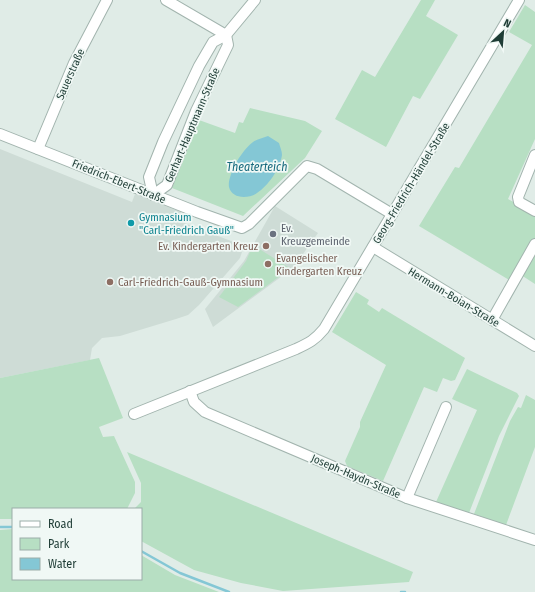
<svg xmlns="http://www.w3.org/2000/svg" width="535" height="592" font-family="'Fira Sans Condensed',sans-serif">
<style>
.built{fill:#cedcd6}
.green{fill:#b7dfc3}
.water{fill:#84c7d5}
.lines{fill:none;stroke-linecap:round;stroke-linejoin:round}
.stream{stroke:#84c7d5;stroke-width:2.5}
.minor-casing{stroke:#a2b4ae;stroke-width:12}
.minor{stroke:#fff;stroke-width:10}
.culture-dot{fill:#0f9aa8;stroke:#f0f8f5;stroke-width:1.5}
.worship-dot{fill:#6b7280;stroke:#f0f8f5;stroke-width:1.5}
.education-dot{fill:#8d6e63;stroke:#f0f8f5;stroke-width:1.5}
.labels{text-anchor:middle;stroke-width:3.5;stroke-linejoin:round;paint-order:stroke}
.street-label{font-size:11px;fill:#1f3d36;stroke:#f0f8f5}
.culture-label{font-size:11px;fill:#0d838f;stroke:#f0f8f5;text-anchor:start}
.worship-label{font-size:11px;fill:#5b616d;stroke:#f0f8f5;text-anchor:start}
.education-label{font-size:11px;fill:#785e54;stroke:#f0f8f5;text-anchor:start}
.water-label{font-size:12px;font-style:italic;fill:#16697d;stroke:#f0f8f5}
</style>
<rect width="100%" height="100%" fill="#e0ece7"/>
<g class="built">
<polygon points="0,149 132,202 135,194 181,212 179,221 244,246 240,258 199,305 188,315 176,319 120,336 102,338 92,348 90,360 0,378"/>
<polygon points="275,206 318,233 293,268 213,327 205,309 244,261"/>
</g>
<g class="green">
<polygon points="421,0 435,0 426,16 458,35 420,99 413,96 386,147 335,119 362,70 375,77"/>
<polygon points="525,5 535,12 535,139 508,199 535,214 535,240 511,281 419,226 455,167 459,168 532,45 509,32"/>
<polygon points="250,108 305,121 322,131 305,158 243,216 172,188 199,120 235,133 239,122 243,123"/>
<polygon points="253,245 288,267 288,270 238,307 219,297 246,261"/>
<polygon points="535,250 535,284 521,275"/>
<polygon points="356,292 369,300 367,304 379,312 382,308 465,358 455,380 451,381 443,378 437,392 424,387 383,481 347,466 345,461 360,427 360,422 386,365 332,332"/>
<polygon points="99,358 123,418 99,427 103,437 114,436 135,482 135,493 127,509 13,509 13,519 0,519 0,378"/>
<polygon points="467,369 517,393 519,396 499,436 469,513 436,502 477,410 452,399"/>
<polygon points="526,395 535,400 535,447 506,525 474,514 510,421 518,407 521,408"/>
<polygon points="127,452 413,572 409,582 283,591 241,583 194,570 141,541 141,509 134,509 141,502 141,483"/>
<polygon points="13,529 13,579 141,579 141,555 175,575 219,592 0,592 0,530"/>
</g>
<path class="water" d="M268,136L279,143C280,147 282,151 282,155C280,169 268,186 257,193C248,199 232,199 229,187C228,182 231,174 233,169C237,160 245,148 253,142C257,139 263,138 268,136Z"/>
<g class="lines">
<g class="stream">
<polyline points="0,527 13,527"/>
<polyline points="141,551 180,573 229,592"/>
<polyline points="401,592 405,592"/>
</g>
<defs>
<g id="minor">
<polyline points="166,0 226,35"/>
<polyline points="0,134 197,212 242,228 249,224 307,166 317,169 392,214"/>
<polyline points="38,149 74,63 107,0"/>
<polyline points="535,155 518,197 519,202 535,211"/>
<polyline points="153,195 149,177 163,142 199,66 213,42 226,35 255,0"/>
<polyline points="153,195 167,185 196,111 228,45 226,35"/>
<polyline points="373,247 535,346"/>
<polyline points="492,320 535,244"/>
<polyline points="190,391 194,402 205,412 407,498 535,540"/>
<path d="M134,414L296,349C309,343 315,340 324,329L519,0"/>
<polyline points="407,498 446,407"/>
</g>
</defs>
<use href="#minor" class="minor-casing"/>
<use href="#minor" class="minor"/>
</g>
<circle class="culture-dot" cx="131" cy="223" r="4"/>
<circle class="worship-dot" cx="273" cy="234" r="4"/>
<g class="education-dot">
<circle cx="266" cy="246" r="4"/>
<circle cx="268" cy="264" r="4"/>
<circle cx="110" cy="282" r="4"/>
</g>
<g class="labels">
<g class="street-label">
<text transform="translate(70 74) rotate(-66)" y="4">Sauerstraße</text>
<text transform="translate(192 125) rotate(-67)" y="4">Gerhart-Hauptmann-Straße</text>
<text transform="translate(119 181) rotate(22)" y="4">Friedrich-Ebert-Straße</text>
<text transform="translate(411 183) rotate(-59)" y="4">Georg-Friedrich-Händel-Straße</text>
<text transform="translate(454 297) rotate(31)" y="4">Hermann-Boian-Straße</text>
<text transform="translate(356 476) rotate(23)" y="4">Joseph-Haydn-Straße</text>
</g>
<g class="culture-label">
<text x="139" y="221">Gymnasium<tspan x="139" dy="13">"Carl-Friedrich Gauß"</tspan></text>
</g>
<g class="worship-label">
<text x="281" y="232">Ev.<tspan x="281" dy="13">Kreuzgemeinde</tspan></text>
</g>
<g class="education-label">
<text x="258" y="250" text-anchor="end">Ev. Kindergarten Kreuz</text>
<text x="276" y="262">Evangelischer<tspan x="276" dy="13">Kindergarten Kreuz</tspan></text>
<text x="118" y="286">Carl-Friedrich-Gauß-Gymnasium</text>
</g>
<g class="water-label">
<text x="257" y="171">Theaterteich</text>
</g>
</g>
<rect x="12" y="508" width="130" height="72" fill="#f0f8f5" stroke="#9cada9"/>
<rect x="20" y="521" width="20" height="6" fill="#ffffff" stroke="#9cada9"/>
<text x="48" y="528" font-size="12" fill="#1f3d36">Road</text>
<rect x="20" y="538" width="20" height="12" fill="#b7dfc3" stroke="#9cada9"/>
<text x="48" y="548" font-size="12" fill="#1f3d36">Park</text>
<rect x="20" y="558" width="20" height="12" fill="#84c7d5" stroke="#9cada9"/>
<text x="48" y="568" font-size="12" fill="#1f3d36">Water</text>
<g transform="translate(503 32) rotate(26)" stroke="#f0f8f5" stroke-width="3" paint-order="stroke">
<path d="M0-3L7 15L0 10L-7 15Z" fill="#1f3d36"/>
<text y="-6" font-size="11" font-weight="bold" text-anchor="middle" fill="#1f3d36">N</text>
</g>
</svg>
